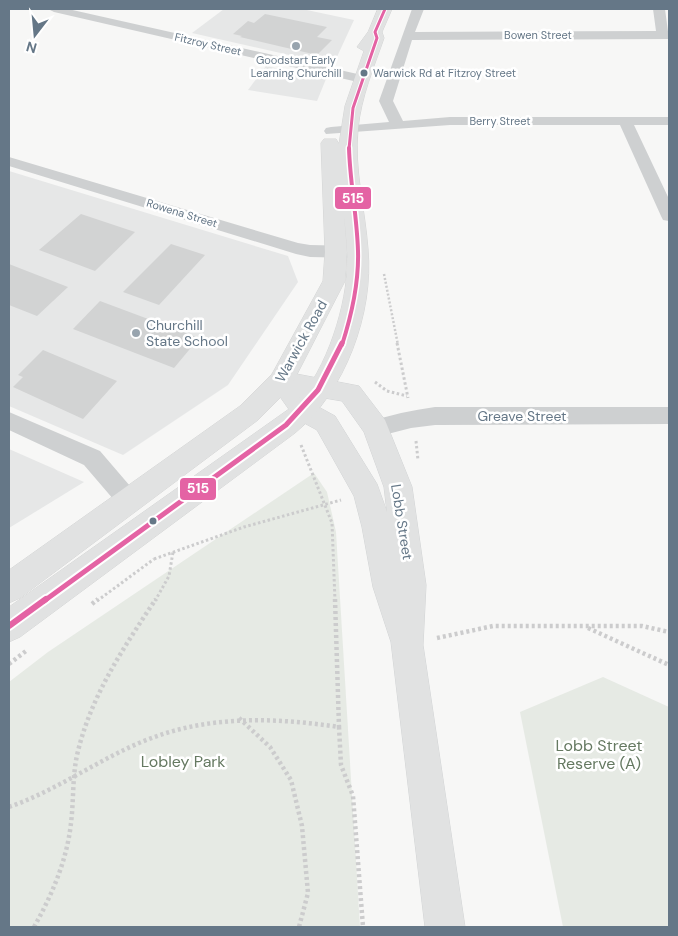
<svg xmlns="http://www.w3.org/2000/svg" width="678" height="936" font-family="'DM Sans',sans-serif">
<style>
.built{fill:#e6e7e7}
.green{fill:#e6eae4}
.building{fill:#d2d3d3}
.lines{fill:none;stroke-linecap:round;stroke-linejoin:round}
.secondary-casing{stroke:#d2d4d5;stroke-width:1}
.primary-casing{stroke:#d4d5d5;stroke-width:1}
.path-far2{stroke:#cccccd;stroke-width:2.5;stroke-dasharray:2 2;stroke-linecap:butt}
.path-far1{stroke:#cccccd;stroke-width:3;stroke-dasharray:2.5 2.5;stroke-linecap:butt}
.path{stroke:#cccccd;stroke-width:4.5;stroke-dasharray:3 3;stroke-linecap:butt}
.street{fill:#ced0d1;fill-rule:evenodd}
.secondary{fill:#e1e2e2;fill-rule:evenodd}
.primary{fill:#e1e2e2;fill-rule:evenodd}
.bus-1-far3-casing{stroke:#fff;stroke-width:5}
.bus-1-far2-casing{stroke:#fff;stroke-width:7}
.bus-1-far1-casing{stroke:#fff;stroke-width:9}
.bus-1-casing{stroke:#fff;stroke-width:10}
.bus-1-far3{stroke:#e463a4;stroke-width:3}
.bus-1-far2{stroke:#e463a4;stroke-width:4}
.bus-1-far1{stroke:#e463a4;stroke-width:5}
.bus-1{stroke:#e463a4;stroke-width:6}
.poi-dot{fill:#98a4ae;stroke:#fff;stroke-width:2}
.bus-dot{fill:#657787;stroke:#fff;stroke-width:2}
.labels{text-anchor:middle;stroke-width:5;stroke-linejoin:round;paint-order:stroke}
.far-street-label{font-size:11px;fill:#657787;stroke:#fff}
.far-poi-label{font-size:11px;fill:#657787;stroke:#fff}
.far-bus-label{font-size:11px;fill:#657787;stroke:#fff;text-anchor:start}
.poi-label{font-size:14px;fill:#657787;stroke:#fff;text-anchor:start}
.street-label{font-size:14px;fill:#657787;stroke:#fff}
.near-park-label{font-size:16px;fill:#657961;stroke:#fff}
.line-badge{stroke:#fff;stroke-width:2}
.badge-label{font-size:14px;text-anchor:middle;font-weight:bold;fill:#fff}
</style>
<rect width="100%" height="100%" fill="#f7f7f6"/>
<g class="built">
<polygon points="224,9 302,9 354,20 336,59 325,63 192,33"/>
<polygon points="266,66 326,79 317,101 248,90"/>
<polygon points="9,171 288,256 298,282 228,385 123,455 9,406"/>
<polygon points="9,449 84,482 9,528"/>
</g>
<g class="green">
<polygon points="314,473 327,492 336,532 360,927 9,927 9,682 48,652"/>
<polygon points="603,677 669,707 669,927 563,927 520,712"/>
</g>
<g class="building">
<polygon points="265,14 327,27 317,37 332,40 317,55 240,37 242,36 233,34 248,21 254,23"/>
<polygon points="81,214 135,232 95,271 39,250"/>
<polygon points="171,244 205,255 159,305 123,292"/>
<polygon points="9,264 68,287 37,316 9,305"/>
<polygon points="100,301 199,338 174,368 73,329"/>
<polygon points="43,350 117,381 83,419 13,387 23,377 18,375"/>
</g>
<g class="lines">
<defs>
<path id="secondary" d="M281,371L359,386L385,420L412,487L426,585L423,645L465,927H425L391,642L373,587L362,527L354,496L317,430L295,418L269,381L272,374ZM307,395L342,401L364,432L384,487L387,512L377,484L335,416L313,404Z"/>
<path id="primary" d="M378,9H392L382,32L384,38C374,67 361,97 358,129C354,169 365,209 368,249C374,313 345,392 295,433L20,637L9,642V607L289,409C323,380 345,313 347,270C348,252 346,234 344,216L347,252L345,281L290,388L258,420L20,598L9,603V570L240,406L272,374L323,281L325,252L321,143L324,139H336L339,144L345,106L364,51L357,47L368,32Z"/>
</defs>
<use href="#secondary" class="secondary-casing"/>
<use href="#primary" class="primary-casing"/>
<polyline class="path-far2" points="384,274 398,345"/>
<g class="path-far1">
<polyline points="397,343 408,398"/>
<polyline points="375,382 387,391 407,396"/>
<polyline points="416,441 418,460"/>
<polyline points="301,445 332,523 335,601"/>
<polyline points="154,559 244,527 341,500"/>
<polyline points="97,601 154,559"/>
<polyline points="155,601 169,576 173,552"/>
</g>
<g class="path">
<polyline points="335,599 339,727"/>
<polyline points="92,604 98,599"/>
<polyline points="588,628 669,665"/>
<polyline points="437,638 493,626 642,626 669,632"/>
<polyline points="9,664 26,651"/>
<polyline points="239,718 270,747 291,780 302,826 308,893 299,927"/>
<path d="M9,807C55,791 95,762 139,743C204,715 271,717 339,727L341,765L353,796L363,927"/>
<path d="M34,927C52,895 67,860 71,823C74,799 72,775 78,751C92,694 124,647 156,599"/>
</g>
<g class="street">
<polygon points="48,9 68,9 362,75 369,79 362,83 54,12"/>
<polygon points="412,9 424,9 415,32 656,31 653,9 665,9 669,39 412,40 393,101 403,121 450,117 669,117 669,125 634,125 669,199 669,221 663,220 661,216 620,125 450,125 326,134 324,131 326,128 331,127 389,122 379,101"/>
<polygon points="9,157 298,243 310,245 355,246 361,248 364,252 361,256 355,258 310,257 296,254 9,166"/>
<path d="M435,407H669V424L435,425L411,428L376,437L368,434L365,428L368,422C390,415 412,410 435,407Z"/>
<polygon points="9,412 100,451 136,493 140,500 136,507 128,510 120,507 84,465 9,430"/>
</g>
<use href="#secondary" class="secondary"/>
<use href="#primary" class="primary"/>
<defs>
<polyline id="bus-1-far3" points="349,149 353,108 377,38 375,32 385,9"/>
<path id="bus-1-far2" d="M342,345C352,314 359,283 358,251C357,216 350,183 349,148"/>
<polyline id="bus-1-far1" points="44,601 286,425 318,390 342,343"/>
<polyline id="bus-1" points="9,626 46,599"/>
</defs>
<use href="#bus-1-far3" class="bus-1-far3-casing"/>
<use href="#bus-1-far2" class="bus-1-far2-casing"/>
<use href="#bus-1-far1" class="bus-1-far1-casing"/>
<use href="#bus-1" class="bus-1-casing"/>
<use href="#bus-1-far3" class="bus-1-far3"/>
<use href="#bus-1-far2" class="bus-1-far2"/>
<use href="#bus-1-far1" class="bus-1-far1"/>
<use href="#bus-1" class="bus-1"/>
</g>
<g class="poi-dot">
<circle cx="296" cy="46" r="5"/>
<circle cx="136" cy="333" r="5"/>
</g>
<g class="bus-dot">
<circle cx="364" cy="73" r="4.5"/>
<circle cx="153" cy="521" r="4.5"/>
</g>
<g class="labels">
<g class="far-street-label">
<text x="538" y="39">Bowen Street</text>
<text transform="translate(208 44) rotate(13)" y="4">Fitzroy Street</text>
<text x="500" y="125">Berry Street</text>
<text transform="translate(182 213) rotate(17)" y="4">Rowena Street</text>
</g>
<g class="far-poi-label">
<text x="296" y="64">Goodstart Early<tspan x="296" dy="13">Learning Churchill</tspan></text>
</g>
<g class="far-bus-label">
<text x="373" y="77">Warwick Rd at Fitzroy Street</text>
</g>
<g class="poi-label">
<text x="146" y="330">Churchill<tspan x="146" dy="16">State School</tspan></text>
</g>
<g class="street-label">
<text transform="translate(301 341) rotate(-61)" y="5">Warwick Road</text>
<text x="522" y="421">Greave Street</text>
<text transform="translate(402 522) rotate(81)" y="5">Lobb Street</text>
</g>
<g class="near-park-label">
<text x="599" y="751">Lobb Street<tspan x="599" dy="18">Reserve (A)</tspan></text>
<text x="183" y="767">Lobley Park</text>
</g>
</g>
<g class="line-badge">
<rect x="334" y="186" width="38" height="24" rx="5" fill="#e463a4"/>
<rect x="179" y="477" width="38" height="24" rx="5" fill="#e463a4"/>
</g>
<g class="badge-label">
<text x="353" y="203">515</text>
<text x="198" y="493">515</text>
</g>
<rect width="678" height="936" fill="none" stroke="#657787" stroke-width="20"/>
<g transform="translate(35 35) rotate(196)" stroke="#ffffff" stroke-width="4" paint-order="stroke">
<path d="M0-4L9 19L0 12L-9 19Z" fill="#657787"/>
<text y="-8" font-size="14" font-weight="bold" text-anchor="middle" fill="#657787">N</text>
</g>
</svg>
